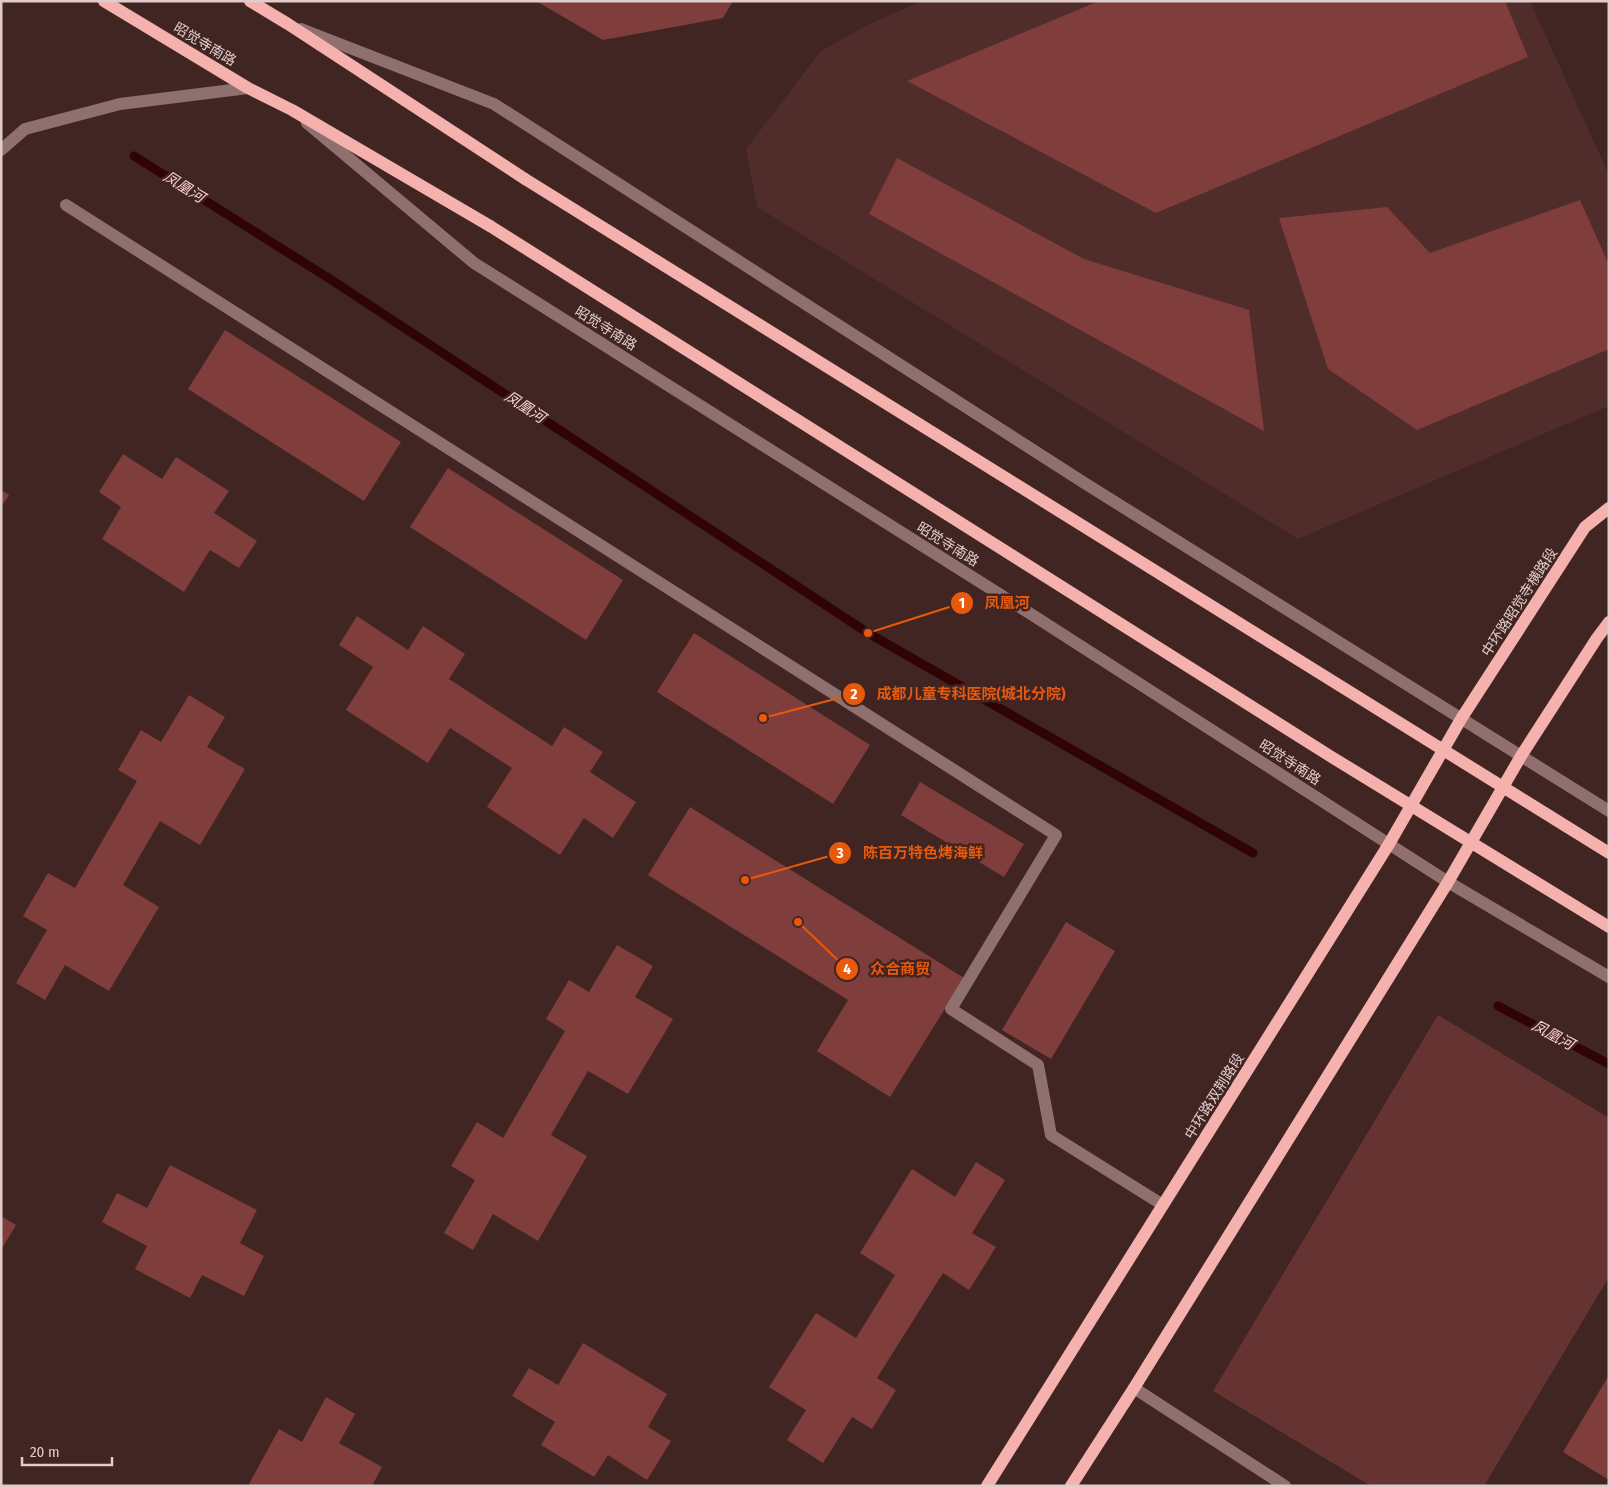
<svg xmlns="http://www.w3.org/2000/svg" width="1610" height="1487" font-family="'Fira Sans Condensed','Noto Sans SC',sans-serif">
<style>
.built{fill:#502c2b}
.green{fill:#653331}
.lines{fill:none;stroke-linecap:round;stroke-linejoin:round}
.stream{stroke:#300305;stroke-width:9}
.building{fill:#7f3d3b}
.minor{stroke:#90706e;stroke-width:12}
.major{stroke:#f4b1ad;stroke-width:12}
.major-bridge{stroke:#f4b1ad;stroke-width:12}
.labels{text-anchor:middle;stroke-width:5;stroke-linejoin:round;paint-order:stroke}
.street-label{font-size:14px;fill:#e0cdcb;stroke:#412523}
.water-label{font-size:15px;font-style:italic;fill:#facfcc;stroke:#412523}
.leader{fill:none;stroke:#e8590c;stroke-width:2}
.callout-dot{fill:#e8590c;stroke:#412523;stroke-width:2}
.mark-label{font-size:15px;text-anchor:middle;font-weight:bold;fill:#fff}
.callout-label{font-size:15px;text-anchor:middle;font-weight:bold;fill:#e8590c;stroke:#412523;stroke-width:5;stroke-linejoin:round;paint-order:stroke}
</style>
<rect width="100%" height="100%" fill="#412523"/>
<polygon class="built" points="922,1 1530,1 1609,175 1609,406 1298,539 757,207 746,149 820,52 865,26"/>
<polygon class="green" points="1438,1015 1609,1118 1609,1277 1484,1486 1371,1486 1213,1391"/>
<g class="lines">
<g class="stream">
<polyline points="134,156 330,279 868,633 1253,853"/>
<polyline points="1498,1006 1609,1064"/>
</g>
</g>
<g class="building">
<polygon points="536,1 733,1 723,18 603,40"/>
<polygon points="1099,1 1505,1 1528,57 1156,213 907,81"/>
<polygon points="897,158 1084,259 1249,310 1264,431 869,214"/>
<polygon points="1580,200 1609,265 1609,349 1417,430 1328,369 1279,218 1387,207 1430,253"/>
<polygon points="225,330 401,442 364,501 188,389"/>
<polygon points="123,454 162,479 176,457 229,491 214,513 257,541 239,568 210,550 184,592 102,539 121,507 99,492"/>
<polygon points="448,468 623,580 586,640 410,527"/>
<polygon points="1,490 9,495 1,507"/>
<polygon points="357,616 408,650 423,626 465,654 449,679 552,746 564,727 603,752 590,772 636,802 613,838 584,818 560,855 487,807 512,768 450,728 428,763 346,710 373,667 339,645"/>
<polygon points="694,633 870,745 833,804 657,692"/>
<polygon points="189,695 225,717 207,747 245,769 200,845 160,821 123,885 159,907 109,991 65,965 45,1000 16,983 47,930 23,916 48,873 75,888 137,781 118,770 141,730 161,742"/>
<polygon points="920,782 1024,844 1004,877 901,815"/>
<polygon points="690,807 964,978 890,1097 817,1051 848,1000 648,875"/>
<polygon points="1066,922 1115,951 1051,1059 1002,1030"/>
<polygon points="617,945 653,966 635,997 673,1019 628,1094 588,1071 551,1135 587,1156 538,1241 493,1214 473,1250 444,1233 475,1180 451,1166 477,1122 503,1138 565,1031 546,1019 569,980 589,992"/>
<polygon points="976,1162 1005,1180 972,1233 996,1247 969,1290 943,1273 877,1378 896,1390 872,1429 852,1417 823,1463 787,1440 806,1410 769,1387 816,1313 856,1338 895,1275 860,1253 912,1169 955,1197"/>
<polygon points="170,1165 257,1210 240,1243 264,1256 244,1296 202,1275 190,1298 135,1269 147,1246 102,1222 117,1193 147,1208"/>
<polygon points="1,1216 16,1225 1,1250"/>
<polygon points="583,1343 667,1394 648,1427 671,1441 647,1480 608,1455 594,1477 541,1445 555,1422 512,1396 529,1368 558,1385"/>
<polygon points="1609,1375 1609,1480 1563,1452"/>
<polygon points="326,1397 355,1414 339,1443 382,1467 372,1486 252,1486 249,1484 279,1429 302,1442"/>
</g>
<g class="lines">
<g class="minor">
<polyline points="301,29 494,104 1086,484 1609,811"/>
<polyline points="307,123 474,263 1034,616 1448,882 1609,977"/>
<polyline points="1,150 25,129 120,104 248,88"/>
<polyline points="66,205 1056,835 951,1009 1038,1065 1051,1135 1163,1205"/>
<polyline points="1134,1388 1285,1486"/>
</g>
<g class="major">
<polyline points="104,1 248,88 292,110 490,226"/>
<polyline points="250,1 288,24 525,179"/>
<polyline points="987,1486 1389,844 1461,719 1585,527 1609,508"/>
<polyline points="1071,1486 1134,1388 1448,882 1521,756 1597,638 1609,622"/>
</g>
<g class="major-bridge">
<polyline points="525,179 1609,853"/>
<polyline points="490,226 1330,756 1609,927"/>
</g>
</g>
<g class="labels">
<g class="street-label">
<text transform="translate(205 44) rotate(31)" y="5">昭觉寺南路</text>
<text transform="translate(606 328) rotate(32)" y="5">昭觉寺南路</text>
<text transform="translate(948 544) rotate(32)" y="5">昭觉寺南路</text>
<text transform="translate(1519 602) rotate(-57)" y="5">中环路昭觉寺横路段</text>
<text transform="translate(1290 762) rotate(33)" y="5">昭觉寺南路</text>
<text transform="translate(1214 1096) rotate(-58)" y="5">中环路双荆路段</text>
</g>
<g class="water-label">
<text transform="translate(184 187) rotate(32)" y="5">凤凰河</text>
<text transform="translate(525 407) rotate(33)" y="5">凤凰河</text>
<text transform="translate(1553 1035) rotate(28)" y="5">凤凰河</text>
</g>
</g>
<path class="leader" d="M868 633L962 603M763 718L854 694M745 880L840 853M798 922L847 969"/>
<g class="callout-dot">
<circle cx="868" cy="633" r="5"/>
<circle cx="763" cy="718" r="5"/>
<circle cx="745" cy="880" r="5"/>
<circle cx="798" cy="922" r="5"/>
<circle cx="962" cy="603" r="12"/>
<circle cx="854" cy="694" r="12"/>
<circle cx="840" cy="853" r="12"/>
<circle cx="847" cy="969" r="12"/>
</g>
<g class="mark-label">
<text x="962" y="608">1</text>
<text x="854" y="699">2</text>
<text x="840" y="858">3</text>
<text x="847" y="974">4</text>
</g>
<g class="callout-label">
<text x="1007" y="608">凤凰河</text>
<text x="971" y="699">成都儿童专科医院(城北分院)</text>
<text x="923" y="858">陈百万特色烤海鲜</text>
<text x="900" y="974">众合商贸</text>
</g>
<rect width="1610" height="1487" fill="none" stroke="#e0cdcb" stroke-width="5"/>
<path d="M22 1457v8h90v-8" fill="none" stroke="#e0cdcb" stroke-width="2.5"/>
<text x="30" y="1457" font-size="15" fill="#e0cdcb" stroke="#412523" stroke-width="4" paint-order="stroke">20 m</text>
</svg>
